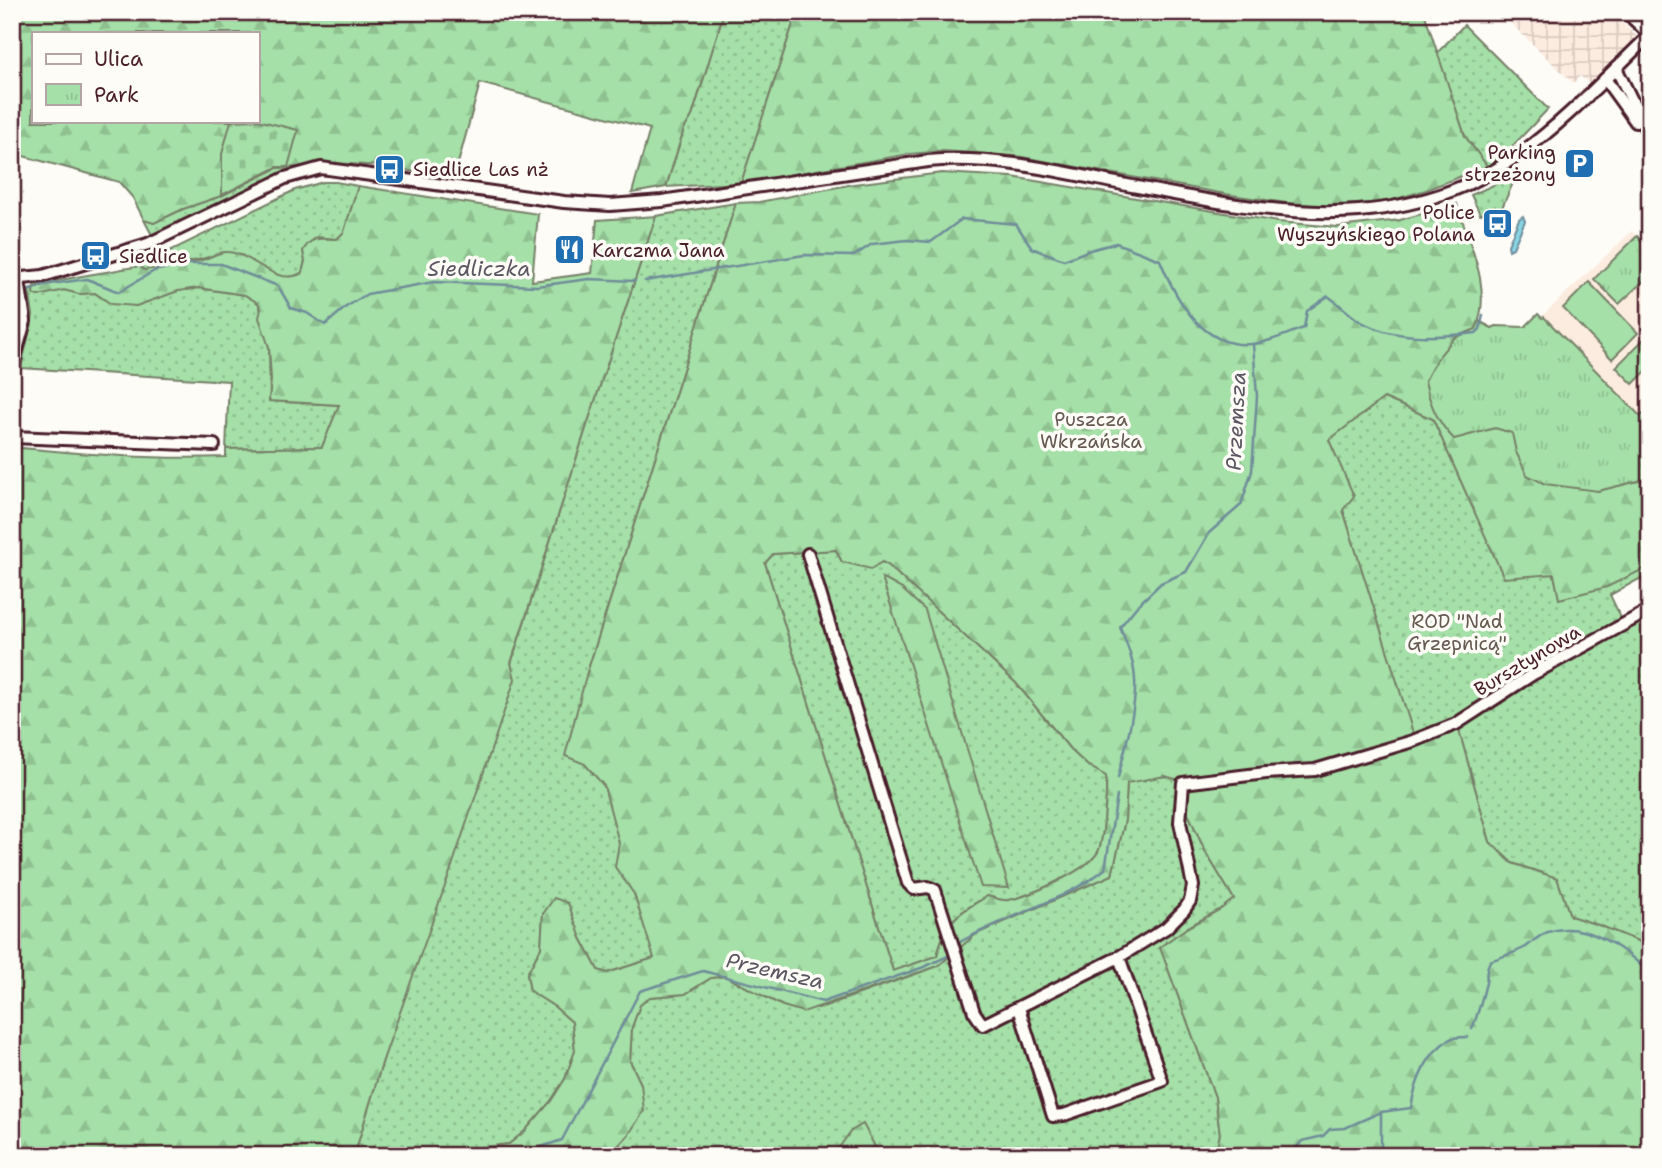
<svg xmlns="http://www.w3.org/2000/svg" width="1662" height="1168" font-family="'Shantell Sans',sans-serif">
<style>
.built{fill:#fcece0}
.industrial{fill:url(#industrial-grid)}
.grass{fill:url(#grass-dots);stroke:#778069;stroke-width:2}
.forest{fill:url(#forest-firs);stroke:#778069;stroke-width:2;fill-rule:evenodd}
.cemetery{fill:url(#cemetery-stones);stroke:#778069;stroke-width:2}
.park{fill:url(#park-tufts);stroke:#778069;stroke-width:2}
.pitch{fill:#a4e0a7;stroke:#778069;stroke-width:2}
.water{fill:#87d5e4;stroke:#6f8c9a;stroke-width:2}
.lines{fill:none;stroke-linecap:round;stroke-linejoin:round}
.stream{stroke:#6f8c9a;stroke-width:2.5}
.minor-casing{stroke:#4a1f2b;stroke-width:16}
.minor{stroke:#fdfcf7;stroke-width:10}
.labels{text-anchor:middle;stroke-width:7;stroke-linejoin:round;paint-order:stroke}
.poi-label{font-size:19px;fill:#4a1f2b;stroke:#fdfcf7;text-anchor:start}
.park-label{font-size:19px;fill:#655950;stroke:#fdfcf7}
.street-label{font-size:19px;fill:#4a1f2b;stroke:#fdfcf7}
.water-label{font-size:21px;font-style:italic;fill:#5c5662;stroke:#fdfcf7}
</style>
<defs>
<pattern id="industrial-grid" width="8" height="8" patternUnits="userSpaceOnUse" patternTransform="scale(1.75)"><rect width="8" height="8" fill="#fcece0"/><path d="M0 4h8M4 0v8" fill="none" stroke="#dacac0"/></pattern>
<pattern id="grass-dots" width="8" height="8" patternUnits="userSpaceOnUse" patternTransform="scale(1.75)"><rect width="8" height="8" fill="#a4e0a7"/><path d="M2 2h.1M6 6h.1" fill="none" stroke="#8fc090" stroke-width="1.8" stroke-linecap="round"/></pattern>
<pattern id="forest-firs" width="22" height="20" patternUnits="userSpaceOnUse" patternTransform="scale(1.75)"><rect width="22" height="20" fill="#a4e0a7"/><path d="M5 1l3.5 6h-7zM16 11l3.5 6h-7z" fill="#8fc090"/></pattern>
<pattern id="cemetery-stones" width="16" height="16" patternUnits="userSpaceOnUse" patternTransform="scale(1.75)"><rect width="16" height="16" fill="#a4e0a7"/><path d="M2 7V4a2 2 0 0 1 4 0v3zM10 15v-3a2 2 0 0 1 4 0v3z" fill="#8fc090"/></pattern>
<pattern id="park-tufts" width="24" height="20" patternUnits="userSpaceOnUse" patternTransform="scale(1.75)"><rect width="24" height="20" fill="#a4e0a7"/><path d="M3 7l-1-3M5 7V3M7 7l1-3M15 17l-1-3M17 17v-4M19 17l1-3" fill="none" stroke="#8fc090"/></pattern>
</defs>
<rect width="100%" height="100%" fill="#fdfcf7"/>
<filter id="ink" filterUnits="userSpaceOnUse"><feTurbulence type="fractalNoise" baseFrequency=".0143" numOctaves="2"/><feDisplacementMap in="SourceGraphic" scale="14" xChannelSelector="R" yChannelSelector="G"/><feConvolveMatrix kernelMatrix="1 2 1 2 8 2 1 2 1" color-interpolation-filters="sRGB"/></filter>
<g filter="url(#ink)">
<polygon class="built" points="1632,231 1650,250 1650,407 1641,416 1543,315"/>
<polygon class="industrial" points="1499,12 1612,12 1638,38 1590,84 1580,76 1573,83"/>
<g class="grass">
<polygon points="724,12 797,12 741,183 666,187 684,129 692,116"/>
<polygon points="1464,25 1548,109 1504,155 1487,166 1465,136 1437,53"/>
<polygon points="299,167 153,237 144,220 154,223 183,209 221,196 277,168"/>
<polygon points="1509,178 1513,183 1493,228 1487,213 1480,214 1471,195"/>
<path d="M323,182H336L358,186L344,232L337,239L316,237L303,251L305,261L302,273L294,277H281L225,252C198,261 172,267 144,270L139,266L295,190Z"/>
<polygon points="736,203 586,676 585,764 604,785 620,785 654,958 607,973 598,970 581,938 543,914 541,948 527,974 530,991 555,1007 572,1022 575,1051 565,1079 551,1101 525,1131 509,1144 479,1148 463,1156 354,1156 383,1060 514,679 511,664 587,425 656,216"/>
<polygon points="198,288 245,295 259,303 269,347 270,401 340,405 322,447 226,449 229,381 21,368 33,315 29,290 33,289 33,294 38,296 64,290 79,294 95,293 103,299 136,306 178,291"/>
<polygon points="1384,398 1433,419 1504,577 1554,574 1559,598 1650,566 1650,594 1641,578 1610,595 1622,620 1525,674 1448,724 1414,737 1343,510 1328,440"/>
<path d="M836,550L842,562H882L888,565L1016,683L1070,749L1087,765L1106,776C1107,789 1104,841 1098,852C1088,870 1030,896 1008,900C1002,901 994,898 987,896C957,913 945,921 937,956L893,971L765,563L773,554Z"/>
<polygon points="1650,615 1650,946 1601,926 1570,916 1557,878 1512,863 1490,842 1458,727 1537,676"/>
<polygon points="1165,776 1183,781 1188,813 1205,851 1234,899 1221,909 1188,927 1160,947 1215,1097 1220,1134 1216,1152 1207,1156 609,1156 629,1134 641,1084 630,1061 632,1027 640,1005 650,997 685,994 711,978 725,976 783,1006 820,1008 938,966 976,934 1112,875 1125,820 1127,782"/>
</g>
<g class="forest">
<path d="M12,12H724L692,116L684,129L666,187L632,193L650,129L480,83L454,178L380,166L334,163H319L299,167L277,168L221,196L183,209L154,223L144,220L133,198L119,182L12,153ZM33,33H257V121H33Z"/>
<polygon points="797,12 1424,12 1465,136 1487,166 1426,190 1386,202 1328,206 1286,203 1231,195 1016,156 943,151 910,154 741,183"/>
<path d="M942,173L1012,177L1278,222L1338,227L1400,220L1457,204C1469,244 1493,288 1476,329L1454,338V439L1495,428L1513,433L1516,452L1598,491L1650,478V566L1607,587L1559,599L1554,574L1504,578L1433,419L1384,398L1329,440L1354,496L1343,510L1416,742L1458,727L1490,842L1512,863L1557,878L1570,916L1601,926L1650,946V1156H1207L1216,1152L1220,1134L1215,1097L1160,947L1188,927L1221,909L1234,899L1205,851L1188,813L1183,781L1165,776L1127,783L1125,820L1112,875L976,934L938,966L803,1012L783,1006L725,976L711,978L685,994L650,997L640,1005L632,1027L630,1061L641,1084L644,1111L629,1134L609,1156H463L479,1148L509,1144L525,1131L551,1101L565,1079L575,1051L572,1022L555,1007L530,991L527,974L541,948L543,914L554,898L568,903L581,938L598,970L607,973L654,958L634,894L615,867L619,843L604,786L585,764L565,756L586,676L736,203L759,202L854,184ZM836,550L842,562L871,569L882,562L888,565L1016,683L1070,749L1087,765L1106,776C1107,789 1104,841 1098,852C1088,870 1030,896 1009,900C1002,901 994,898 988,896C958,913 945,921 937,956L893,971L765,563L773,554Z"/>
<path d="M358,186L538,214L532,281L592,273L597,220L656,216L587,425L511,663L515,679L450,872L383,1060L354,1156H12V447C83,454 154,460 226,457V449L322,447L339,405L269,401L271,380L269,347L259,318L261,309L258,303L245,295L198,288L178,291L136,306L111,304L95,293L79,294L64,290L38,296L33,294L34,286C69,277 104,273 139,266L144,270C163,268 181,265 199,261C208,259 217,252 226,252C254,252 274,288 302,273L305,261L303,251C312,235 320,239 337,239L344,232Z"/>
<polygon points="882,578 902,589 925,610 1009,888 981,887"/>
<polygon points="863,1124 880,1156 833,1156 851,1131"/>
</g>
<polygon class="cemetery" points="257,120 298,130 288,167 277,167 222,195 222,154 231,121"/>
<g class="park">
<polygon points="1637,236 1650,250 1650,275 1619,304 1594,279"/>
<path d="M1538,314L1542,318L1544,317L1640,416L1643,414L1650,421V478L1598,491L1545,484L1527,475L1516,452L1512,433L1495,428L1454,439C1437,422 1430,404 1425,381L1436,360L1454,338L1476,329L1479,321L1492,328L1496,326L1525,327Z"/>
</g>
<g class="pitch">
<polygon points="1589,282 1638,333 1612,359 1563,308"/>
<polygon points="1647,336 1650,338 1650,367 1633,384 1616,367"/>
</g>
<polygon class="water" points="1523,216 1525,221 1513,248 1509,250 1508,245 1519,219"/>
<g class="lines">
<g class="stream">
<path d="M645,281L804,255L854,256L872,244L907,240L931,242L962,219L1016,224L1032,248L1064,260L1090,250L1116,243L1160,260C1176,300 1203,349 1252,344C1269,343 1288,333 1304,328L1307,311L1328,296C1338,303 1348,313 1358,320C1393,341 1437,337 1476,333L1480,329L1483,315"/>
<polyline points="28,291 44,285 87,279 119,292 154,271 185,264 221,264 278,286 291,308 307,313 325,325 346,307 367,294 434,282 537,286 589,279 635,281"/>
<polyline points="12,329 18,301"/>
<path d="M1118,778C1124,753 1137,705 1135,680C1134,661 1127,645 1120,627L1137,606L1161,583L1186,572L1209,533L1241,505L1252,471L1257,396L1253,344"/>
<path d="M955,945C1001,917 1064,902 1105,869L1117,796"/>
<path d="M1472,1029C1478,1014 1482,999 1486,983C1488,973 1484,972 1490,961C1501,957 1515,953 1526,947C1533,942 1539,935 1548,932C1583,920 1623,947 1646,970H1650"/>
<polyline points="1381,1112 1381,1156"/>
<polyline points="514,1156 562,1140 640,991 703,971 823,1002 924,967 948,956"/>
<polyline points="1225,1156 1236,1153 1240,1156"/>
<path d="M1279,1156L1293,1152L1302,1141L1323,1136L1330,1129L1345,1128L1381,1112L1411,1108C1415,1083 1426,1053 1450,1039C1454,1037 1461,1037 1467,1037"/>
</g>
<defs>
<g id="minor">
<polyline points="1626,12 1650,35"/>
<polyline points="1616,68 1650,137"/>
<polyline points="1605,79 1636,122"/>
<path d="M12,279L43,276L148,244L285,178L321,168L564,202L610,205L662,201L928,161C994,155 1062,172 1127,185C1264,212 1399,241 1521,153C1568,119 1608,75 1650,35"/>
<polyline points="12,368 25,321 19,280"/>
<polyline points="12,437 214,445"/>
<polyline points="808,554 908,883 914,889 928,887 935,890 974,1012 983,1025 1119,957 1166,928 1184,910 1190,901 1193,886 1180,822 1183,783 1266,773 1315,770 1413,741 1456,724 1533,674 1650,610"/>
<polyline points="1019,1008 1053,1116 1064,1115 1162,1081 1119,957"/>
</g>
</defs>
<use href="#minor" class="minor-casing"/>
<use href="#minor" class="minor"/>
</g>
</g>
<defs>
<symbol id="parking-square" viewBox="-11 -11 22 22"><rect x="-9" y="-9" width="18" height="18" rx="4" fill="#1f6fb2" stroke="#fdfcf7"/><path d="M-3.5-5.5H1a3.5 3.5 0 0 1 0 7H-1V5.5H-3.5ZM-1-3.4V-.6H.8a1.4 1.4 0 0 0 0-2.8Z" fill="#fff"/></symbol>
<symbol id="bus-square" viewBox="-11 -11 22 22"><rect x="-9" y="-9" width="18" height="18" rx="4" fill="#1f6fb2" stroke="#fdfcf7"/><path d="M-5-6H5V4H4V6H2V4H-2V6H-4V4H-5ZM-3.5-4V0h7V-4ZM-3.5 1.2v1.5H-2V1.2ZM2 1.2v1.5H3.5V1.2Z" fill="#fff"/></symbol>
<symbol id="restaurant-square" viewBox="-11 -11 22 22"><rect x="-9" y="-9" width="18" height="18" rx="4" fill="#1f6fb2" stroke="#fdfcf7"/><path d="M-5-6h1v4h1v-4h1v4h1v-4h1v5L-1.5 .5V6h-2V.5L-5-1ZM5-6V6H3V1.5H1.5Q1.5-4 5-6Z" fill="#fff"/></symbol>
</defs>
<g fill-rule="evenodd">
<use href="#parking-square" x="1562" y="146" width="35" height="35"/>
<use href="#bus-square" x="372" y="152" width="35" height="35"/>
<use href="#bus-square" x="1480" y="206" width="35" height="35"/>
<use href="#restaurant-square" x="552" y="232" width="35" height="35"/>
<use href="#bus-square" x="78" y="238" width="35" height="35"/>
</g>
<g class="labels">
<g class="poi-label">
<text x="1556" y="159" text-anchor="end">Parking<tspan x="1556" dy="22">strzeżony</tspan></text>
<text x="413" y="176">Siedlice Las nż</text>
<text x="1475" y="219" text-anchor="end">Police<tspan x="1475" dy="22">Wyszyńskiego Polana</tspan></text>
<text x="592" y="257">Karczma Jana</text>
<text x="119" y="263">Siedlice</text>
</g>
<g class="park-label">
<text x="1091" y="426">Puszcza<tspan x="1091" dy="22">Wkrzańska</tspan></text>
<text x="1457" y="628">ROD "Nad<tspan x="1457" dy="22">Grzepnicą"</tspan></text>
</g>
<g class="street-label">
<text transform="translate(1527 660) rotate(-31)" y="7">Bursztynowa</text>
</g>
<g class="water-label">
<text x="479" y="276">Siedliczka</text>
<text transform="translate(1236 421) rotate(-87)" y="7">Przemsza</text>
<text transform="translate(775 971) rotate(13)" y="7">Przemsza</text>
</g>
</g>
<rect width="1662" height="1168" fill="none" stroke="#fdfcf7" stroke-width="42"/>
<rect x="21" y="21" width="1620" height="1126" fill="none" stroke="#4a1f2b" stroke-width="2.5" filter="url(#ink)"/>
<rect x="32" y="32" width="228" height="91" fill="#fdfcf7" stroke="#b5a4a5" stroke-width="2"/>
<rect x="46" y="54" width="35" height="10" fill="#fdfcf7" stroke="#b5a4a5" stroke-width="2"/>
<text x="94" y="66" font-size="21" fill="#4a1f2b">Ulica</text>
<rect x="46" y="84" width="35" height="21" fill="url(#park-tufts)" stroke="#b5a4a5" stroke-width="2"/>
<text x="94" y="102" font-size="21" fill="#4a1f2b">Park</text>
</svg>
